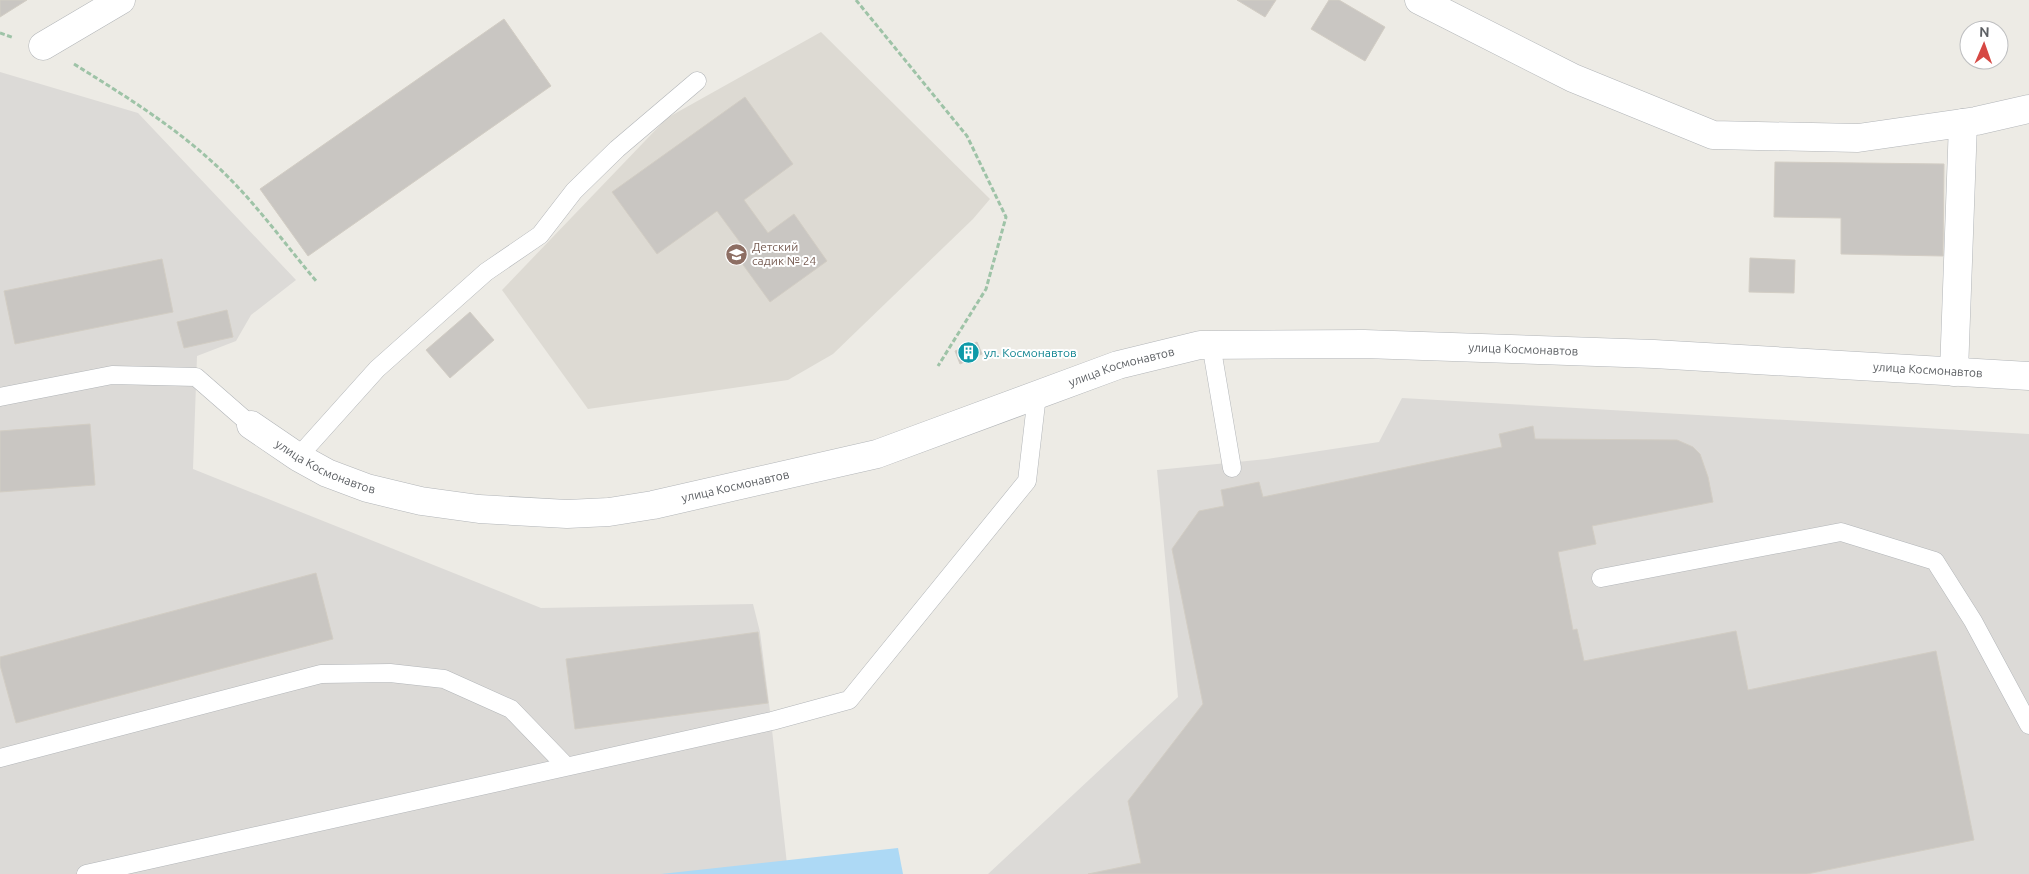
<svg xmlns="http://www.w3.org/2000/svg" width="2029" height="874" font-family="Ubuntu,sans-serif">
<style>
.industrial{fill:#dcdad7}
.education{fill:#dddad3}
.water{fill:#add9f5}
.building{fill:#c9c6c2;stroke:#d2cdc4}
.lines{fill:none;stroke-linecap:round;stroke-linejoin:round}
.service-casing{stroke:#b2b5b8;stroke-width:19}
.minor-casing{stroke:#b2b5b8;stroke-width:29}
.tertiary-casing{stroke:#b2b5b8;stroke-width:29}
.path{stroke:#9ec3a7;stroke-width:3;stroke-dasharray:5 2.5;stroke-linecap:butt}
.service{stroke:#fff;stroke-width:18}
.minor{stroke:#fff;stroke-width:28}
.tertiary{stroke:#fff;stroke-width:28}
.labels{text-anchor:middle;stroke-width:4;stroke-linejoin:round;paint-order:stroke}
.education-label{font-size:12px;fill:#785e54;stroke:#fff;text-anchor:start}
.street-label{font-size:12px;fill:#5d6064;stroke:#fff}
.culture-label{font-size:12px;fill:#0d838f;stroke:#fff;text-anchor:start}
</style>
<rect width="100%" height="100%" fill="#edebe5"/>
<g class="industrial">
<polygon points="0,72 138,113 296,280 251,315 236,341 197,356 193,469 541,608 753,604 760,632 769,703 787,864 691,874 0,874"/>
<polygon points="1402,398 2029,434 2029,874 988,874 1178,697 1157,470 1267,459 1379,442"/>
</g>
<polygon class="education" points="821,32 990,199 973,219 833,354 788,380 588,409 502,290 667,118"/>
<polygon class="water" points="898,848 903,874 661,874"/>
<g class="building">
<polygon points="0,0 27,0 0,17"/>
<polygon points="1237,0 1276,0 1265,17"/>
<polygon points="1329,0 1339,0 1385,27 1365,61 1311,29"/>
<polygon points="504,19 551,86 308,256 260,189"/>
<polygon points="745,97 793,164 744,200 768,233 794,214 827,261 770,302 736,255 745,249 717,211 657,254 612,192"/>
<polygon points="1775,162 1944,164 1943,256 1841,254 1841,218 1774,217"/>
<polygon points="1750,258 1795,260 1794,293 1749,292"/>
<polygon points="162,259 173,312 15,344 4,291"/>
<polygon points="227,310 233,337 184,348 177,322"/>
<polygon points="470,312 494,340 450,378 426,350"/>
<polygon points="977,342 982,354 960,364 955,351"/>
<polygon points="90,424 95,485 0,492 0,431"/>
<polygon points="1533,426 1535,439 1677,440 1693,447 1700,454 1708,477 1713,502 1592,526 1596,544 1558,552 1573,630 1577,629 1584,661 1736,631 1748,690 1936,651 1974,840 1807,874 1088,874 1141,863 1128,801 1203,704 1172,549 1199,511 1224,506 1221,490 1259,482 1263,497 1502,447 1499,434"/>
<polygon points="316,573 333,639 16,723 0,665 0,657"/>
<polygon points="758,632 768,703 575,729 566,659"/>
</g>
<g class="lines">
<defs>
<g id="service">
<polyline points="1211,344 1232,468"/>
<polyline points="0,397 112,375 196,377 251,425"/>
<polyline points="298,457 377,369 486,272 540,235 574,191 617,149 697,81"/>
<polyline points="1601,578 1841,532 1935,561 1973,621 2029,725"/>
<polyline points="0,758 321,674 390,673 444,679 511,709 566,766"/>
<polyline points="86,874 772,721 849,700 1027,481 1037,395"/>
</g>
<g id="minor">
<polyline points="1419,0 1573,78 1713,135 1858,138 1976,121 2029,109"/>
<polyline points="43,46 121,0"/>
<polyline points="1954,372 1963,123"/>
</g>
<g id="tertiary">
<path id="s1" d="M251,425L298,457L327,473L367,488L421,501L479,509L567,514L609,512L653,505L877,454L1118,365L1200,345L1364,344L1654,354L2029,376"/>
</g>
</defs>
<use href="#service" class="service-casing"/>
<use href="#minor" class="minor-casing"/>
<use href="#tertiary" class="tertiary-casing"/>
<g class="path">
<polyline points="856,0 967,136 1006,217 986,289 938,366"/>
<polyline points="0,33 14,38"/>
<path d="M74,64C130,99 187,134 233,182C263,213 289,249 317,282"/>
</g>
<use href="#service" class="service"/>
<use href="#minor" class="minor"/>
<use href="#tertiary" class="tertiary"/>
</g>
<defs>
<symbol id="school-disc" viewBox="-11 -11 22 22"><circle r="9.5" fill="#8d6e63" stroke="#fff"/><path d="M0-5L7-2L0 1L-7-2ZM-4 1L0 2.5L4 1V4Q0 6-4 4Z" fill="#fff"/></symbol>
<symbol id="building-disc" viewBox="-11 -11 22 22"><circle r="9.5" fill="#0f9aa8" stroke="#fff"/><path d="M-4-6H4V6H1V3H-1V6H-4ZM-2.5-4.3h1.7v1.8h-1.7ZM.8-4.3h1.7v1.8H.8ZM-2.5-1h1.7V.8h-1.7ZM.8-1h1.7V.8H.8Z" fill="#fff"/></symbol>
</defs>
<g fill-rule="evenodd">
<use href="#school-disc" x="724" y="242" width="25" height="25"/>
<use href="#building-disc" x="956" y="340" width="25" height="25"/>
</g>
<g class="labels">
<g class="education-label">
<text x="752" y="251">Детский<tspan x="752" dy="14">садик № 24</tspan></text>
</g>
<g class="street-label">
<text dy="4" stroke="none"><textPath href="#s1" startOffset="1316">улица Космонавтов</textPath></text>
<text dy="4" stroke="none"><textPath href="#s1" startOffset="911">улица Космонавтов</textPath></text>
<text dy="4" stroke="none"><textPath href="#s1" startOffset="1721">улица Космонавтов</textPath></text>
<text dy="4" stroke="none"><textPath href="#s1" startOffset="86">улица Космонавтов</textPath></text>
<text dy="4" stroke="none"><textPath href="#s1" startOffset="506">улица Космонавтов</textPath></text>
</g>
<g class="culture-label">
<text x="984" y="357">ул. Космонавтов</text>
</g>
</g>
<g transform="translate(1984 45) rotate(2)"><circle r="24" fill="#ffffff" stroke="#bebfc1"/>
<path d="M0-4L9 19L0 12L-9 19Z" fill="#d64843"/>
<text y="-8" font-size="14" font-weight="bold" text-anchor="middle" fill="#5d6064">N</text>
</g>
</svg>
